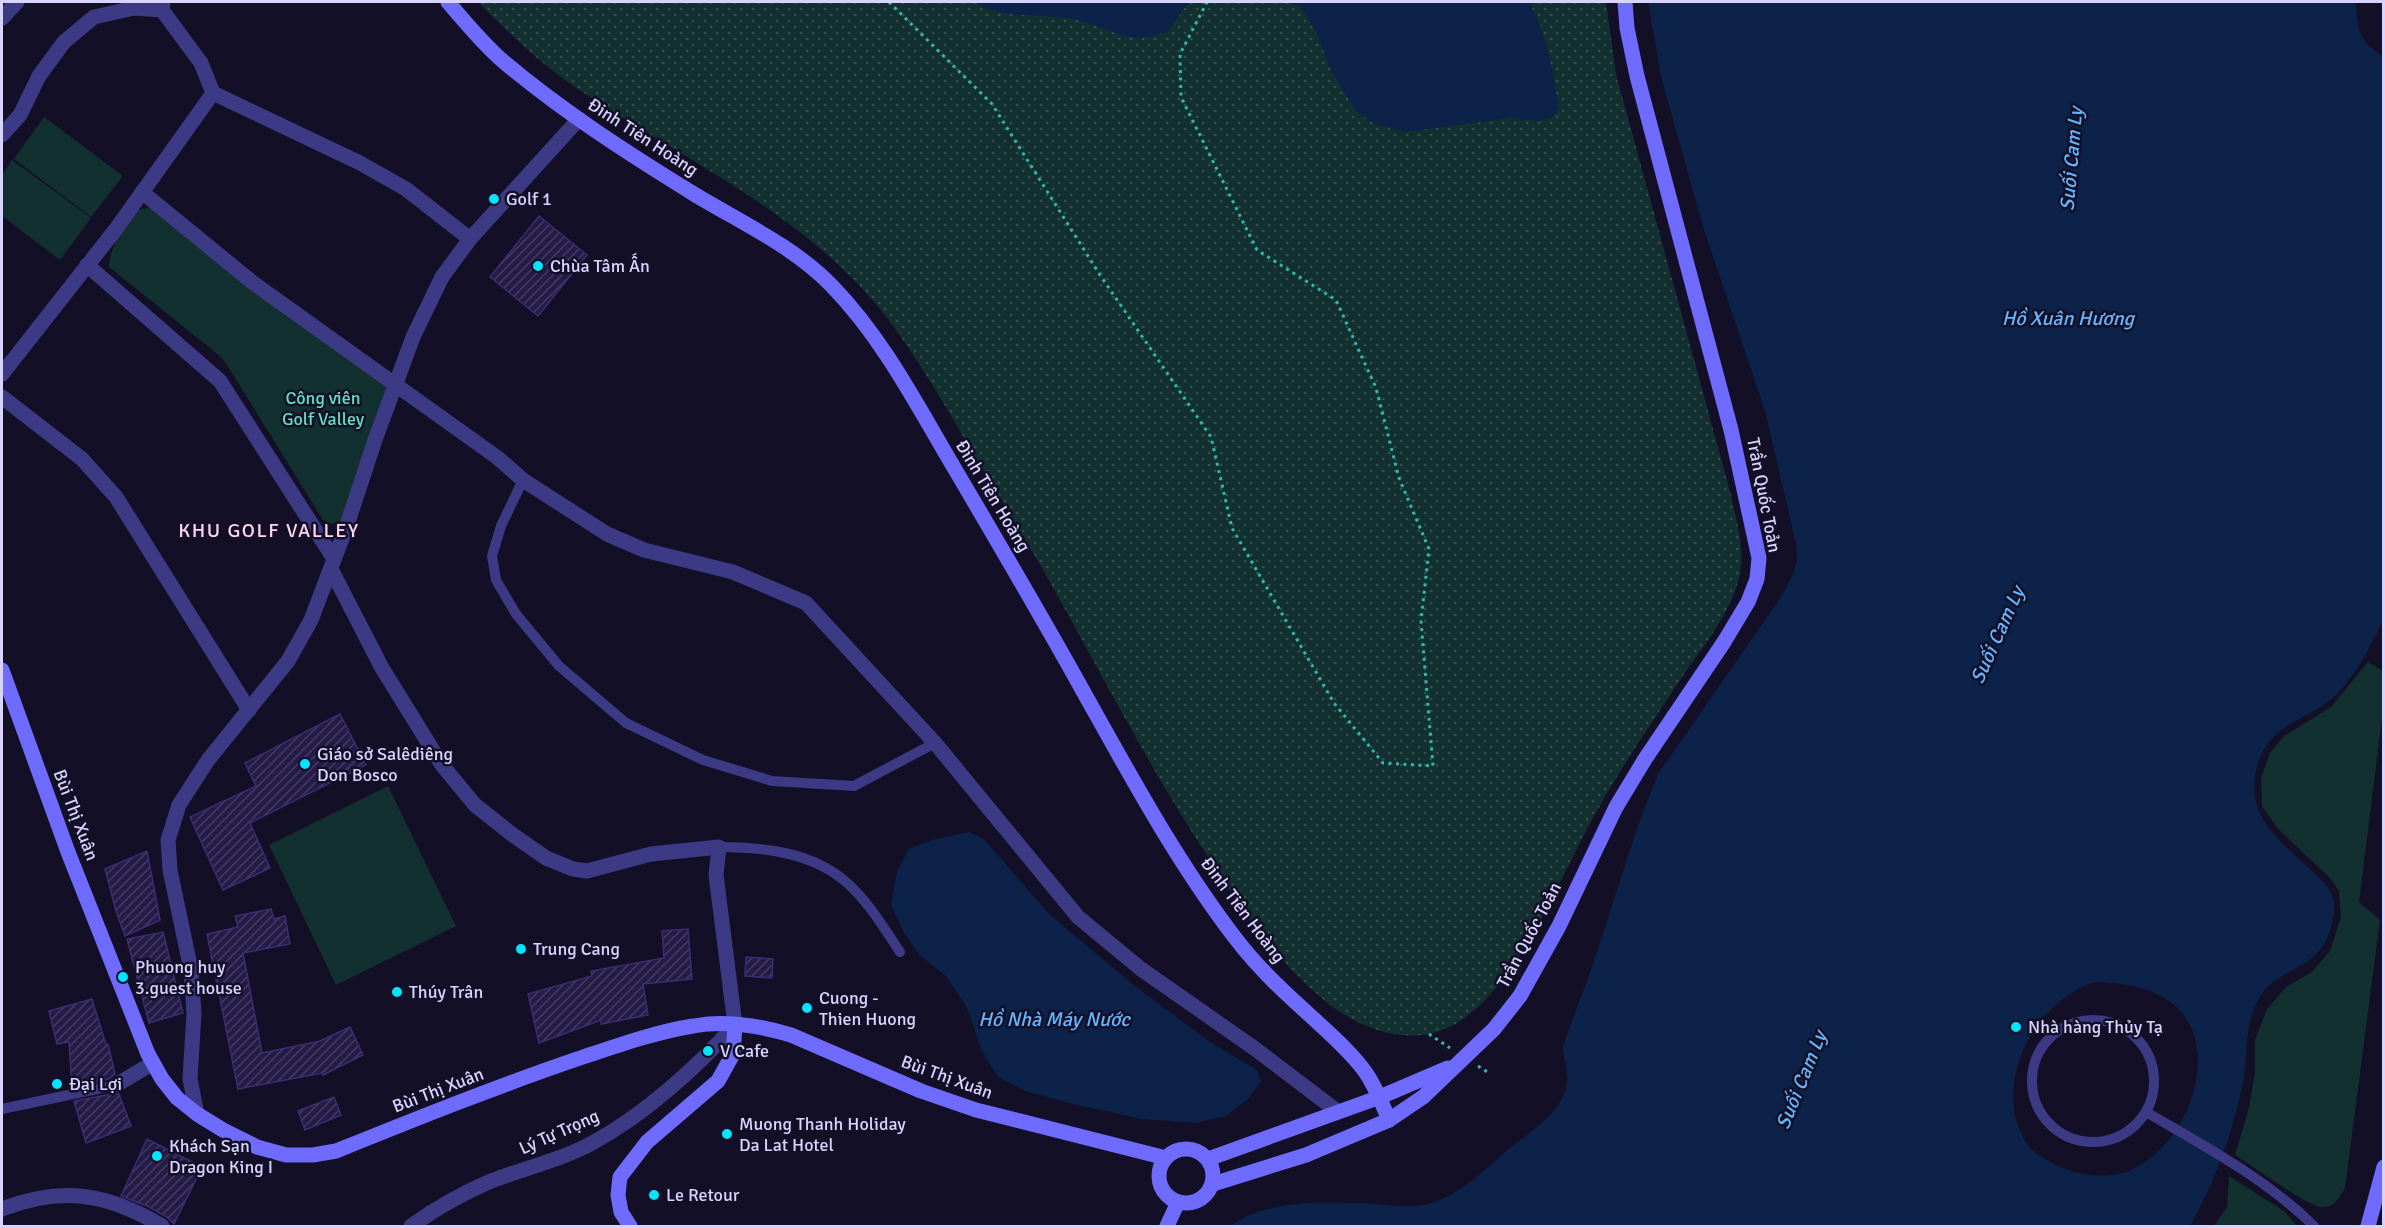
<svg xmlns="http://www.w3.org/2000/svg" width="2385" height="1228" font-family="Signika,sans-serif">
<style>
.grass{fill:url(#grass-dots)}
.green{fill:#12302f}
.water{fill:#0c2248;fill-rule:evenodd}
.building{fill:url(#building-hatch);stroke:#3b2d73;stroke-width:1.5}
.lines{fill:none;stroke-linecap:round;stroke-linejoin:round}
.path{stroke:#2fb8b0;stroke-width:3;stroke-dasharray:3 4.5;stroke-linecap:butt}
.lane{stroke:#3d3a85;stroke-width:10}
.street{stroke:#3d3a85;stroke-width:15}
.secondary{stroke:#6f6bff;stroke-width:15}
.poi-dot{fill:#00e5ff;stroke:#130f26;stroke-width:2}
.labels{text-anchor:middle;stroke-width:5;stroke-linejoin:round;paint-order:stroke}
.street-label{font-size:18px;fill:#d9d4ff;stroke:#130f26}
.poi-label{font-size:18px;fill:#d9d4ff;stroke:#130f26;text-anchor:start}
.park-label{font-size:18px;fill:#5fe0c0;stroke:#130f26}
.water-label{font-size:20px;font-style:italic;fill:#62b6ff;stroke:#130f26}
.neighbourhood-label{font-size:20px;letter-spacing:1.5px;fill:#ffd6f0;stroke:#130f26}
</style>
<defs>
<pattern id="grass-dots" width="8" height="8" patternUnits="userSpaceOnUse" patternTransform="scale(1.5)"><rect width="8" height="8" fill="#12302f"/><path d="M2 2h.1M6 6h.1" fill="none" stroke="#344d4e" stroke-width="1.8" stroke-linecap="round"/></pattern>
<pattern id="building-hatch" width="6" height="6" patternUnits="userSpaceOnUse" patternTransform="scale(1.5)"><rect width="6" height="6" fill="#241b47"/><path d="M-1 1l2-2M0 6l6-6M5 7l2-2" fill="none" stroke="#433b63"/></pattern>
</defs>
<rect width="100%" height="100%" fill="#130f26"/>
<path class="grass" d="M478,2H1606L1616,74L1731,495C1736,519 1743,542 1741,567C1736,607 1704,645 1682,677C1649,727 1615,776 1587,829C1555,889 1505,1016 1433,1033C1392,1043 1348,1022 1318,995C1264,949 1228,888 1190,829C1138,746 1093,659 1045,573C1022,534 998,495 975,456C946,408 918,358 884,314C805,214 684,160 581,91C541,65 511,35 478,2Z"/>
<g class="green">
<polygon points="44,117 123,176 91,217 14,159"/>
<polygon points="12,160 91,218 60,260 2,216 2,175"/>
<path d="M154,208L385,386L388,392L343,521L332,524L323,520L227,365L220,356L109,267C108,253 124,222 135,212C141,208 147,208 154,208Z"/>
<path d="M2368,662L2383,671L2384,702L2359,902L2380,920L2345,1188C2340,1197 2333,1209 2321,1207C2306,1205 2251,1165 2235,1155L2249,1108L2255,1072V1040L2267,1009L2286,987L2312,972L2330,951L2341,917L2339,891L2329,877L2278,829L2262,806L2261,778L2270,753L2284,736L2331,707Z"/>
<polygon points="388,786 456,926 336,985 269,845"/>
<polygon points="2229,1176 2284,1211 2297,1226 2214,1226 2227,1207"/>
</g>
<g class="water">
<path d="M975,2H1189L1167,32C1158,34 1148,38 1140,38C1116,37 1096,23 1073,19C1042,13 1003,20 975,2Z"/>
<path d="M1289,2H1529C1547,35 1553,71 1559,109L1551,118L1538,121L1511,118L1405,132L1374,124L1355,110L1331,70L1317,34L1300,6Z"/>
<path d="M1648,2H2356C2357,29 2359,41 2384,57L2383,620C2371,645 2358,672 2338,693C2310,721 2268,722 2257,767C2244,817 2281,841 2313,872C2323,882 2333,889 2334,905C2335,911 2333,917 2332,923C2321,975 2275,964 2257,1002C2244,1028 2248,1055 2243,1082C2234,1129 2214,1185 2190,1226H1231C1267,1198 1334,1202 1377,1204C1392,1205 1409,1208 1423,1205C1457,1199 1485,1169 1510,1148C1531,1131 1565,1111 1567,1081C1568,1069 1563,1057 1563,1045L1591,970L1638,825L1658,774L1781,597L1793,574L1797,559L1796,544L1765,411L1704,230L1661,77ZM2096,982C2127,983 2167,989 2186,1018C2218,1068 2181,1149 2129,1171C2111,1178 2089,1176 2071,1171C2056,1166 2034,1156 2026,1142C1990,1086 2035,999 2096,982Z"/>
<polygon points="969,832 984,839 1048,913 1135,986 1210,1042 1257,1070 1261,1082 1247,1100 1226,1116 1196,1123 1142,1119 1073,1104 1025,1091 998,1077 982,1051 966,1006 945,975 919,955 904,933 891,905 897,871 909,849 932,840"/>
</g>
<g class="building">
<polygon points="539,216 587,255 538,316 490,277"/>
<polygon points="340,714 366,765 250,823 270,868 223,890 190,817 256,786 245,763"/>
<polygon points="147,851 160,920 125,936 116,911 105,869"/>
<polygon points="271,909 274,919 285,916 290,944 243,953 262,1053 320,1041 350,1027 363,1055 323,1075 322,1073 238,1089 207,934 238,927 235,916"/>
<polygon points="688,929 692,979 643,984 648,1015 601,1024 601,1020 539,1043 528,994 592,976 591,971 664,958 662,931"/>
<polygon points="163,932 183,1013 149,1023 127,939"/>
<polygon points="746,957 773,959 772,978 745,976"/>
<polygon points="92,999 106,1045 108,1044 115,1074 109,1079 72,1087 69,1042 57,1044 49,1011"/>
<polygon points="112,1094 119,1094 131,1126 86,1143 74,1101"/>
<polygon points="334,1097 341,1115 305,1130 298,1111"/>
<polygon points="147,1139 202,1167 174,1224 167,1217 147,1206 121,1196"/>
</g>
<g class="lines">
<g class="path">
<polyline points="889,2 992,104 1100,275 1211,437 1232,528 1334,703 1383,763 1433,766 1421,621 1429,549 1399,478 1376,388 1336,300 1257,250 1181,97 1180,54 1207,2"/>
<polyline points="1429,1034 1450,1048"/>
<polyline points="1478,1066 1489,1073"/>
</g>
<g class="lane">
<polyline points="523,480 501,526 492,556 496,580 516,614 559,666 626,723 703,760 772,781 854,786 935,743"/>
<path d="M719,847C762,847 812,852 846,882C868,901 884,928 900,952"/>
<circle cx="2093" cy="1081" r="61"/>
<polyline points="2,1109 116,1085"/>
<path d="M2146,1112C2203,1145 2266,1179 2314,1226"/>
</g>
<g class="street">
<polyline points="2,18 17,2"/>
<polyline points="213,93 360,163 406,189 470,239"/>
<polyline points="2,135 20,115 39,76 64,42 94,17 134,8 162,10 163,2"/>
<polyline points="142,192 252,282 498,458 523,480 607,534 644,550 733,572 806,603 935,743 1078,917 1141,969 1254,1048 1337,1111"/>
<polyline points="87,265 220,381 334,559"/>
<polyline points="2,374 116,229 213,93 201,63 162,10"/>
<polyline points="2,397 82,459 116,497 249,710"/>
<path d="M331,569L382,668L442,765L475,805L513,835L546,858L573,869L587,871L651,854L719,847L716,875L735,1025C696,1068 645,1114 594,1142C562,1160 525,1168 491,1181C463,1193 435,1209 411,1226"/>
<polyline points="116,1085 153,1063"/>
<polyline points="197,1114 190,1079 194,1013 191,970 170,870 168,840 179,805 208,760 288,661 311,620 346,528 375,440 413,337 442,277 470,239 579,119"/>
<path d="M2,1209C62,1186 107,1193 162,1226"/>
</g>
<g class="secondary">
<path d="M448,2C466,23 483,44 504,62C562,111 629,154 694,194C740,222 793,246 831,285C883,338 918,407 956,471C999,544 1042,617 1083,691C1130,775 1177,862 1236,939C1259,969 1286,994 1314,1019C1332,1036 1352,1053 1366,1073C1376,1088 1382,1103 1389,1120"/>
<path d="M2,670L68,852L148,1054L162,1079L177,1098L197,1114L223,1130L257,1147L286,1155H313L336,1151C418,1118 500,1085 583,1057C619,1045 656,1032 693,1026C725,1020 761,1026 791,1035L921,1091L976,1110L1166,1158"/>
<circle cx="1186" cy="1176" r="27"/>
<polyline points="1208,1159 1380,1097 1448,1068"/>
<polyline points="1213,1184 1306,1155 1389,1120 1423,1097 1494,1029 1520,996 1559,926 1616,807 1645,759 1724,642 1748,602 1757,579 1759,558 1731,430 1637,76 1627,28 1625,2"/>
<polyline points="630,1226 621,1212 618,1195 620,1177 647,1142 718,1081 733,1054 735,1025"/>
<polyline points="1167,1226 1178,1202"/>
<polyline points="2368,1226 2384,1167"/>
</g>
</g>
<g class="poi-dot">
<circle cx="494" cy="199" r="6"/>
<circle cx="538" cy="266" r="6"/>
<circle cx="305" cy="764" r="6"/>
<circle cx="521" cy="949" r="6"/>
<circle cx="123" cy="977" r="6"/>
<circle cx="397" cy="992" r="6"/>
<circle cx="807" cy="1008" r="6"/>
<circle cx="2016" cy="1027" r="6"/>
<circle cx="708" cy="1051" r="6"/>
<circle cx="57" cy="1084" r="6"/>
<circle cx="727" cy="1134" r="6"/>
<circle cx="157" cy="1156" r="6"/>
<circle cx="654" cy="1195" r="6"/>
</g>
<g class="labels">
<g class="street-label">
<text transform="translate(643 137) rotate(33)" y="6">Đinh Tiên Hoàng</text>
<text transform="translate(1764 495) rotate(79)" y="6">Trần Quốc Toản</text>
<text transform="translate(993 496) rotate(59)" y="6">Đinh Tiên Hoàng</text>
<text transform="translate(76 815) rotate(69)" y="6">Bùi Thị Xuân</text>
<text transform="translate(1243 910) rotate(53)" y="6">Đinh Tiên Hoàng</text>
<text transform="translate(1529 935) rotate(-62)" y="6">Trần Quốc Toản</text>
<text transform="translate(947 1077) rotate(20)" y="6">Bùi Thị Xuân</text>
<text transform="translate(438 1090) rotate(-21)" y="6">Bùi Thị Xuân</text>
<text transform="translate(559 1132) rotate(-24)" y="6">Lý Tự Trọng</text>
</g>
<g class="poi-label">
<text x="506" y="205">Golf 1</text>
<text x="550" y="272">Chùa Tâm Ấn</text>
<text x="317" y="760">Giáo sở Salêdiêng<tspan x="317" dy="21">Don Bosco</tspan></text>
<text x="533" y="955">Trung Cang</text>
<text x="135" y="973">Phuong huy<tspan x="135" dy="21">3.guest house</tspan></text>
<text x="409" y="998">Thúy Trân</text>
<text x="819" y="1004">Cuong -<tspan x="819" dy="21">Thien Huong</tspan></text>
<text x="2028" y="1033">Nhà hàng Thủy Tạ</text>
<text x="720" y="1057">V Cafe</text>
<text x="69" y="1090">Đại Lợi</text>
<text x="739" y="1130">Muong Thanh Holiday<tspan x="739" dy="21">Da Lat Hotel</tspan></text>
<text x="169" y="1152">Khách Sạn<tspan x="169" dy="21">Dragon King I</tspan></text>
<text x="666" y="1201">Le Retour</text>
</g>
<g class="park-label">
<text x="323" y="404">Công viên<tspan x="323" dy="21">Golf Valley</tspan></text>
</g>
<g class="water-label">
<text transform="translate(2071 159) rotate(-85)" y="7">Suối Cam Ly</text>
<text x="2068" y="325">Hồ Xuân Hương</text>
<text transform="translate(1997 635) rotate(-66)" y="7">Suối Cam Ly</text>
<text x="1054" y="1026">Hồ Nhà Máy Nước</text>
<text transform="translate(1801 1080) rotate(-68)" y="7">Suối Cam Ly</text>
</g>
<g class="neighbourhood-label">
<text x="269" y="537">KHU GOLF VALLEY</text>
</g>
</g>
<rect width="2385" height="1228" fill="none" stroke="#d9d4ff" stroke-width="6"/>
</svg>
